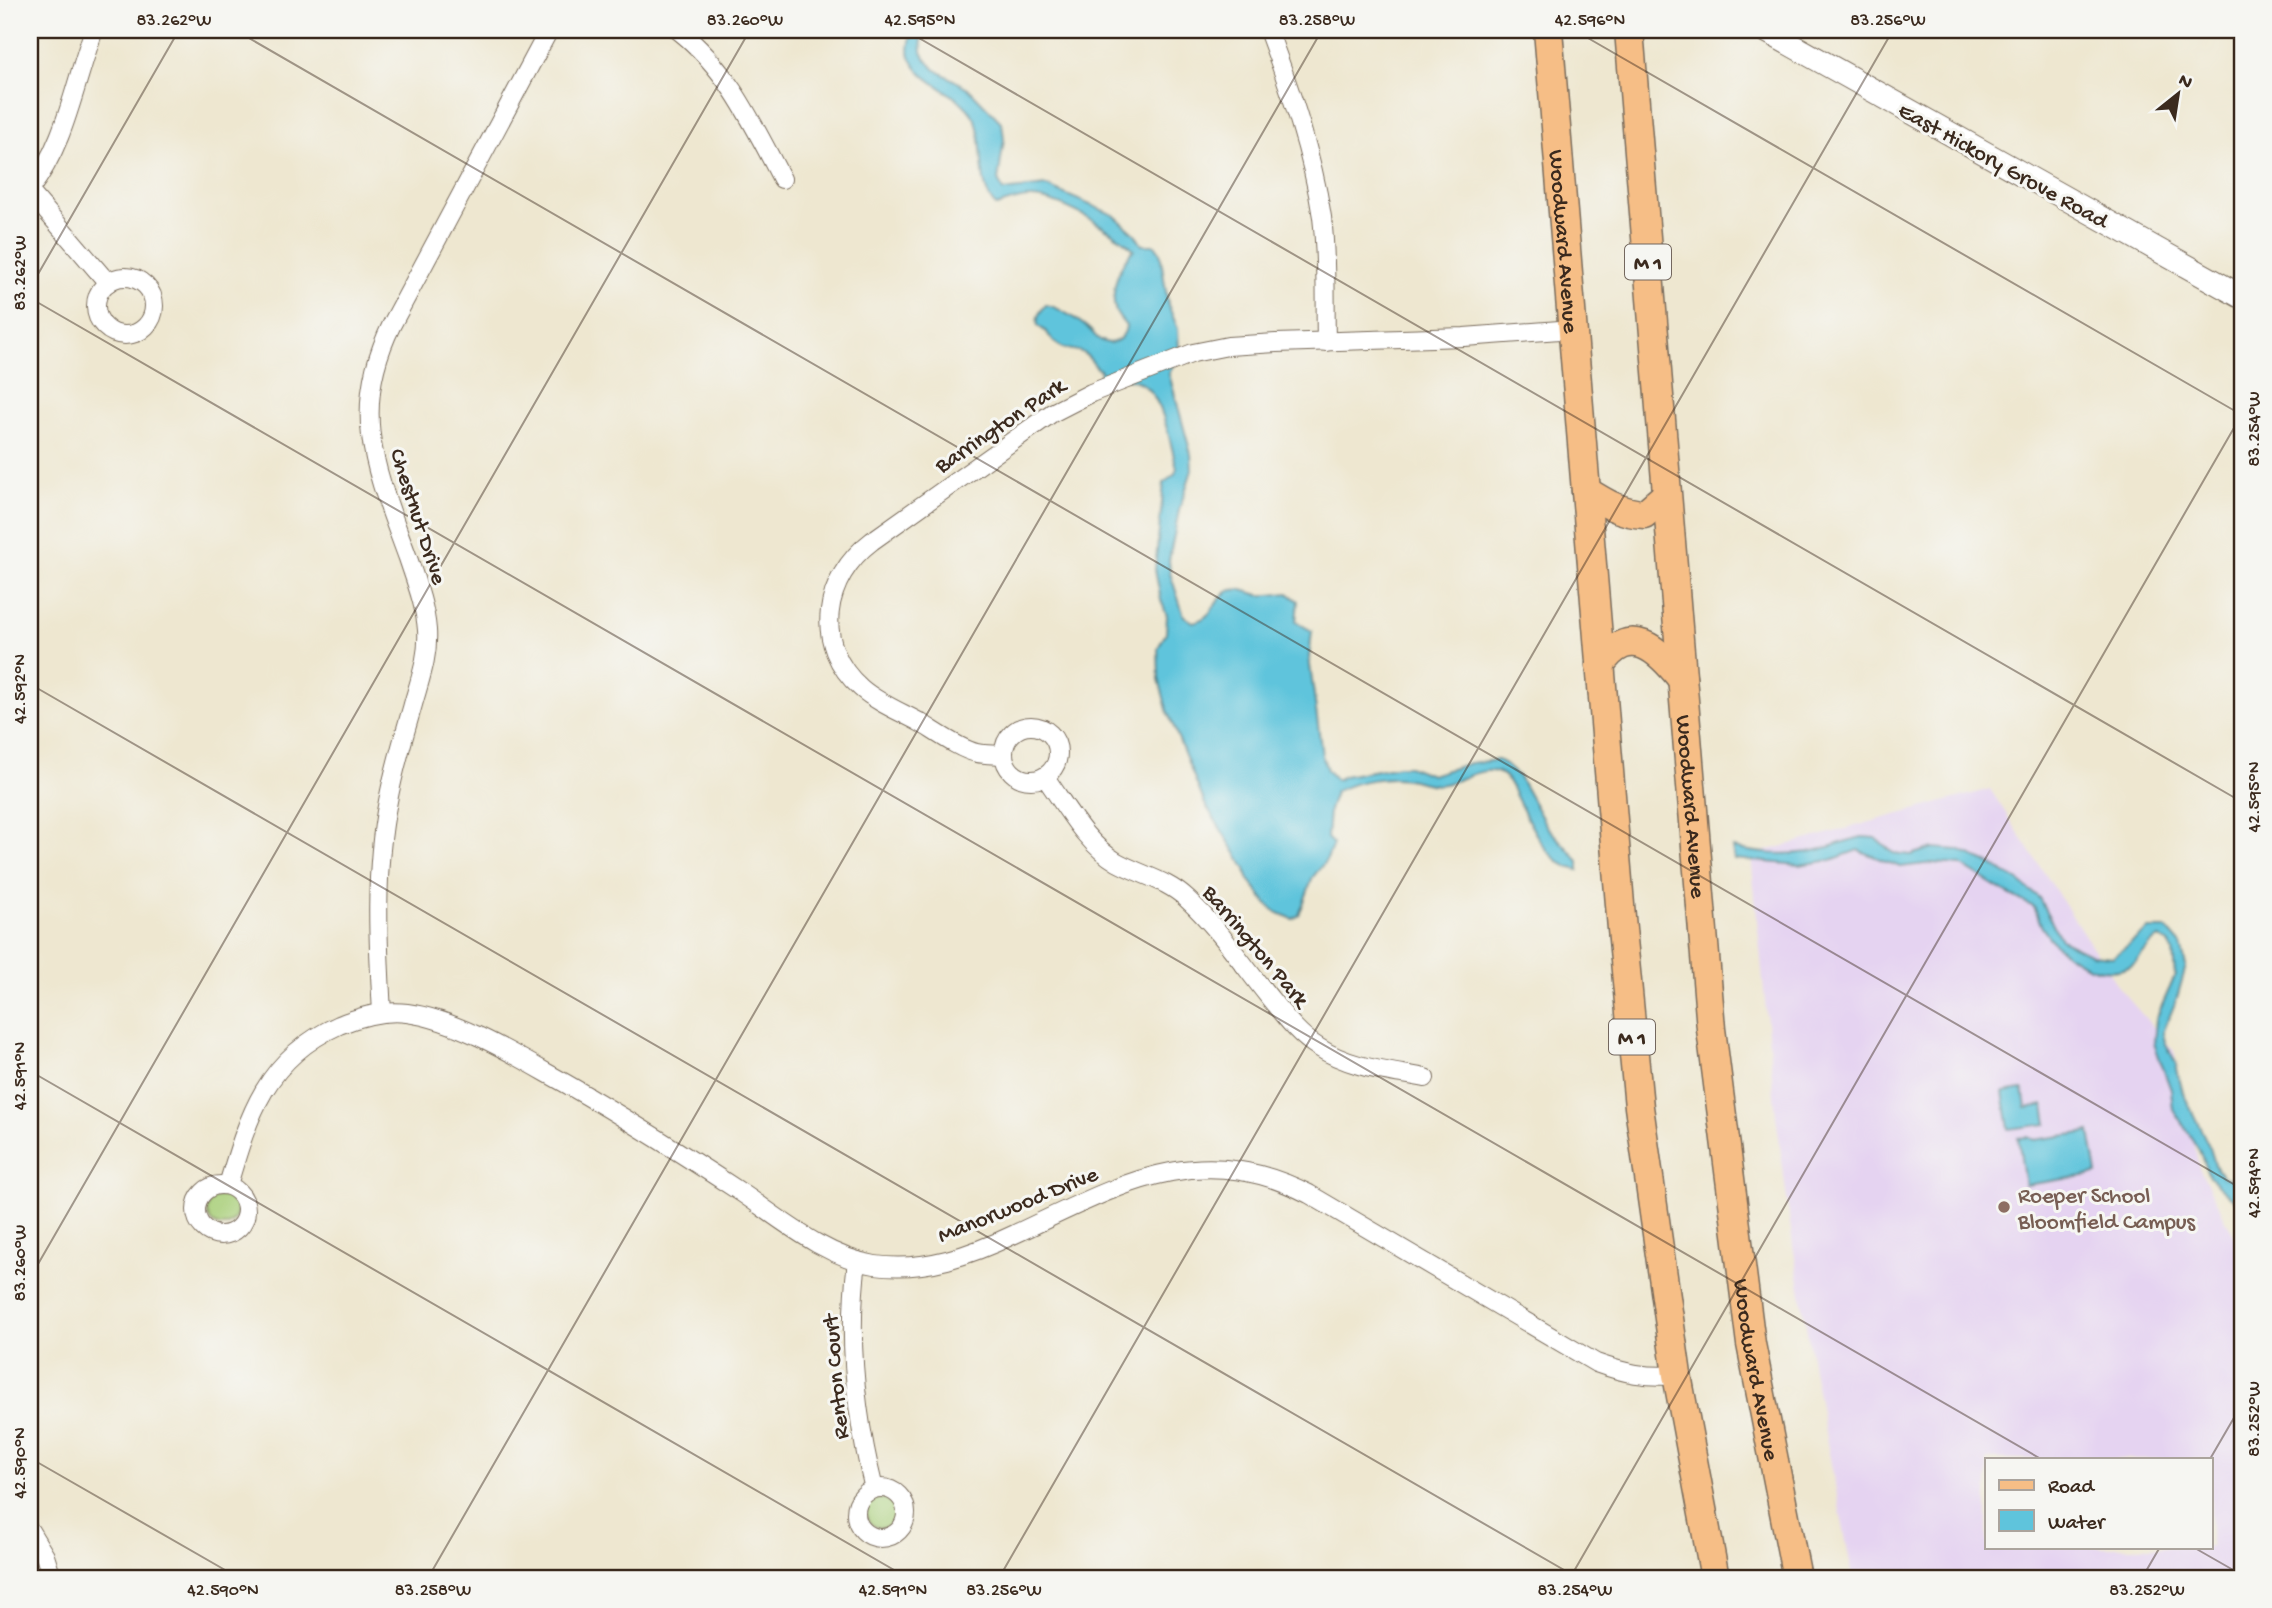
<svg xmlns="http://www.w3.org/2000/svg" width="2272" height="1608" font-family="'Gochi Hand',sans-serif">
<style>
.built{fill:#e5d3f1;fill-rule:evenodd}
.green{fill:#a9cf79;stroke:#727c4c;stroke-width:2}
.water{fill:#5fc4dc;stroke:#4d777d;stroke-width:2}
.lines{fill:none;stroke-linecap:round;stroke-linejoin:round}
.minor-casing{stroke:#7a6c5c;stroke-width:20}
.tertiary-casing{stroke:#7a6c5c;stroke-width:25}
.primary-casing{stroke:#7a6c5c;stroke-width:31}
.minor{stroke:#fff;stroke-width:18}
.tertiary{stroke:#fff;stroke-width:23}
.primary{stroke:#f6be86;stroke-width:28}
.ticks{fill:none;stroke:#3b2a1e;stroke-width:2;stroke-opacity:0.45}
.education-dot{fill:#8d6e63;stroke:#f6f6f2;stroke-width:2.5}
.labels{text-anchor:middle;stroke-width:6;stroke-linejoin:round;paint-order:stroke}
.shield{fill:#f6f6f2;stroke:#73675e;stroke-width:2}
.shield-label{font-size:21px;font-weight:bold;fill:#3b2a1e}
.street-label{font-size:23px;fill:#3b2a1e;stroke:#f6f6f2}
.education-label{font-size:23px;fill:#785e54;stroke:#f6f6f2;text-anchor:start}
.neatline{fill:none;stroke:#3b2a1e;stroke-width:2.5}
.ticks-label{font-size:18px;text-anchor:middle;fill:#3b2a1e}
</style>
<rect width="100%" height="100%" fill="#f6f6f2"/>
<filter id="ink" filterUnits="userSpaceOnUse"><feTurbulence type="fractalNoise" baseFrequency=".0143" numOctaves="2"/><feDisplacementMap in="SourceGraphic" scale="14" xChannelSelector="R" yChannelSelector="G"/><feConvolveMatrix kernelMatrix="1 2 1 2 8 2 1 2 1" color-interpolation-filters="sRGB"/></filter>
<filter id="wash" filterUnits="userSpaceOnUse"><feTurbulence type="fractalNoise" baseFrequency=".00686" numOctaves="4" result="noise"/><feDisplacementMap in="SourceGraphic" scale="28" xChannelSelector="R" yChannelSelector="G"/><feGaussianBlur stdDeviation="1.57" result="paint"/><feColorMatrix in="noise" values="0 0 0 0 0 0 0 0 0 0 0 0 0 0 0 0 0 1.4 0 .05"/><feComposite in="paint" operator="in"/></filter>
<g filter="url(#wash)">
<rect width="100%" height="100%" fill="#eee7d0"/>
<path class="built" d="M1990,789L2119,988L2174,1051L2199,1168L2242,1251V1578H1853L1814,1375L1793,1245L1776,1116L1751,855ZM1987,1459H2211V1547H1987Z"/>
<g class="green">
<circle cx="222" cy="1211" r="15"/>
<circle cx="881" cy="1513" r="15"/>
</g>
<g class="water">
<path d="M911,30H921L922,52L925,58L934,69L968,88L1002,123L1004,139L998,180L1003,191L1046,186L1114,215L1135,234L1142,245H1155L1160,252L1168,305L1178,329L1179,353L1169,374L1191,454L1192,470L1179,510L1169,560L1170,573L1184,616L1193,622C1216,617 1212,600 1229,591C1240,586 1250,594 1260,595C1270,596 1279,594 1288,593L1298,601L1296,622L1312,631L1309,658L1322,755L1327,770L1336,780L1344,776L1399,766H1409L1431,775L1470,763L1498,760L1505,764L1519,777L1547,827L1579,861V870C1547,866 1531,825 1518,800C1514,793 1511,783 1505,777C1488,761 1463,781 1444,784C1432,786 1425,783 1413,780C1390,775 1356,780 1335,792L1329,810L1327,838L1333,844L1327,859L1313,877L1299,915L1293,919L1276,912L1267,904L1248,878L1246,869L1205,804L1168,713L1159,679L1158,648L1166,633L1167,616L1161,600L1155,570L1164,483L1175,474L1177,468C1169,442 1164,390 1134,380C1123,377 1111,380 1100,377L1101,371C1092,365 1091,356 1081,352C1073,349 1065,350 1058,345C1050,339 1049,332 1038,326C1036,316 1040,312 1046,305C1057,306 1081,322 1090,330C1094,334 1097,339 1102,341C1114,347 1125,337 1126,326C1123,322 1118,317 1116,312C1109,291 1119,264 1134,249C1111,230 1060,197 1029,198C1019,198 1006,203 996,206C977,189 985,147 977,124C965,91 922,88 910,56C907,48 912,38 911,30Z"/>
<path d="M1862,837L1876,838L1893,853L1911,855L1933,848L1958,850L1990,864L2020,882L2039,898L2061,940L2092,955L2113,957L2149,929H2167L2181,945L2186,966L2177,998L2163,1033L2165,1042L2175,1061L2183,1093L2210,1148L2216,1167L2222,1176L2234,1181L2242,1195V1207L2209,1177L2199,1150L2173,1109L2171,1090L2154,1043L2156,1019L2175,976L2173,951L2169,943L2159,938C2145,946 2140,962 2129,967C2096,980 2058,954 2042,927C2039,921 2037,913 2034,907L2003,891L1961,865L1933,863L1900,867L1858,850L1831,860L1799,865L1734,859L1732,848C1758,853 1782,856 1809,852C1826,849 1844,841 1862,837Z"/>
<polygon points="2023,1089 2026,1108 2044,1105 2047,1124 2009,1129 2003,1092"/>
<polygon points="2090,1132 2097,1174 2025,1185 2018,1138 2028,1137 2034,1140"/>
</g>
</g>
<g filter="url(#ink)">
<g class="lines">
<defs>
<g id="minor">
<path d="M678,30C728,69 753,124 782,179"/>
<path d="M1268,30C1291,92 1312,152 1322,217C1327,258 1325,300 1326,342"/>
<path d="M30,189C66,143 74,84 94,30"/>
<polyline points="30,192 108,283"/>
<circle cx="125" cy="306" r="29"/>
<circle cx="1031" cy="753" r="27"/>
<path d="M1004,755C995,754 986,755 977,753C961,750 936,732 921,723C901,712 878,703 861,688C812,645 823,578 872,541L1052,413L1091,393L1193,353L1228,346L1276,343L1464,337L1573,329"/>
<path d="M1045,777C1066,806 1085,843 1117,862C1141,875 1167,880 1187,899C1218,927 1246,969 1273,1002C1286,1018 1300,1036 1318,1047C1350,1068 1388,1071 1425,1078"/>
<path d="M382,1013C378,943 374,870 388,801C394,769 403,739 412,708C419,682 429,657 427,630C425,605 416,582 408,558C377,473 348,412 392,324L549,30"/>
<circle cx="221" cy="1210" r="25"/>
<path d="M228,1185C249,1114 266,1058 339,1025C361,1016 384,1010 407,1013C453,1019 507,1050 547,1073C614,1110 678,1151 742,1193C782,1220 825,1257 875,1265C924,1272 971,1255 1015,1234C1118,1186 1197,1137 1309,1194L1596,1363C1624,1373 1647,1378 1677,1375"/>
<path d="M857,1261C847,1339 855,1413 874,1489"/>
<circle cx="881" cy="1513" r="25"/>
<polyline points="30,1531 45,1556 52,1578"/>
</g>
<polyline id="tertiary" points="1765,30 2242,297"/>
<g id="primary">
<path id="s1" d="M1548,30L1622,929L1639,1107L1677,1375L1715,1578"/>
<path id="s2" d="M1629,30L1711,1029L1751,1344L1797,1578"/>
<path d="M1586,491C1605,503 1621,513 1644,514L1666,495"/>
<path d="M1600,665C1630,622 1658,649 1682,679"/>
</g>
</defs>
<use href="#minor" class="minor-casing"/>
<use href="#tertiary" class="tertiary-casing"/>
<use href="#primary" class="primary-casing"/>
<use href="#minor" class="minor"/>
<use href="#tertiary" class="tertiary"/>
<use href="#primary" class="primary"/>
</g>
</g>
<path class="ticks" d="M235,30L2242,1189M905,30L2242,802M1574,30L2242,415M30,288L179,30M30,298L2041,1459M30,684L1578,1578M30,1071L908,1578M30,1278L750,30M30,1458L239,1578M2210,1459L2242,1404M2193,1547L2242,1575M428,1578L1322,30M999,1578L1893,30M1570,1578L2242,414M2142,1578L2160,1547"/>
<circle class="education-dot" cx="2004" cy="1207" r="7"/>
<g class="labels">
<g class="shield">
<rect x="1625" y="244.5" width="46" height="35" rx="5"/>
<rect x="1609" y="1019.5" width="46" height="35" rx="5"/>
</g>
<g class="shield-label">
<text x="1648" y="269">M 1</text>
<text x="1632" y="1044">M 1</text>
</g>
<g class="street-label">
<text transform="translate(2004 164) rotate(29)" y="8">East Hickory Grove Road</text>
<text dy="8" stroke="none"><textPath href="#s1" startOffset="212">Woodward Avenue</textPath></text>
<text transform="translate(999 424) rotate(-34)" y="8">Barrington Park</text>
<text transform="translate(420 516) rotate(72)" y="8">Chestnut Drive</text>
<text dy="8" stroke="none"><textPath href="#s2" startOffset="779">Woodward Avenue</textPath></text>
<text transform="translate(1257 945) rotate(50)" y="8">Barrington Park</text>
<text transform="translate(1017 1203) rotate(-22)" y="8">Manorwood Drive</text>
<text dy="8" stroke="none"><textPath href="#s2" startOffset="1346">Woodward Avenue</textPath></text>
<text transform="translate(834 1377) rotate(-95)" y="8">Renton Court</text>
</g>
<g class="education-label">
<text x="2018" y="1202">Roeper School<tspan x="2018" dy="26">Bloomfield Campus</tspan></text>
</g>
</g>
<rect width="2272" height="1608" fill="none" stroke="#f6f6f2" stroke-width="77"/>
<rect x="1985" y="1458" width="228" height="91" fill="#f6f6f2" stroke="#aba49d" stroke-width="2"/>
<rect x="1999" y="1480" width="35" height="10" fill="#f6be86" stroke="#aba49d" stroke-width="2"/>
<text x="2048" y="1492" font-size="21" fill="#3b2a1e">Road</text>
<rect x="1999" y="1510" width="35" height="21" fill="#5fc4dc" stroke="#aba49d" stroke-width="2"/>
<text x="2048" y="1528" font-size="21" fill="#3b2a1e">Water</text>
<g transform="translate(2178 94) rotate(30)" stroke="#f6f6f2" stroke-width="5" paint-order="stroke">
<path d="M0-5L12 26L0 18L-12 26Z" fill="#3b2a1e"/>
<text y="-10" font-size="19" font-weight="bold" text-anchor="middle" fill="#3b2a1e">N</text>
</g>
<rect x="38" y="38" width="2196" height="1532" class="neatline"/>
<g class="ticks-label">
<text x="174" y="25">83.262°W</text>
<text x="745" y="25">83.260°W</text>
<text x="920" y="25">42.595°N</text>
<text x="1317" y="25">83.258°W</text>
<text x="1590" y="25">42.596°N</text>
<text x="1888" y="25">83.256°W</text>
<text transform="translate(19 273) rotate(-90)" y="6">83.262°W</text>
<text transform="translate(2253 429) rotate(-90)" y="6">83.254°W</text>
<text transform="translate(19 689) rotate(-90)" y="6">42.592°N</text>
<text transform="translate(2253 797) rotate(-90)" y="6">42.595°N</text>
<text transform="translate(19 1076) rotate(-90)" y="6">42.591°N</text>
<text transform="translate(2253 1183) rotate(-90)" y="6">42.594°N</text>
<text transform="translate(19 1263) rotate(-90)" y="6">83.260°W</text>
<text transform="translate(2253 1419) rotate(-90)" y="6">83.252°W</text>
<text transform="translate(19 1463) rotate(-90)" y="6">42.590°N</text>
<text x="223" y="1595">42.590°N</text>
<text x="433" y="1595">83.258°W</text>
<text x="893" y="1595">42.591°N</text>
<text x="1004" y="1595">83.256°W</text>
<text x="1575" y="1595">83.254°W</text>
<text x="2147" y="1595">83.252°W</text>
</g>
</svg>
